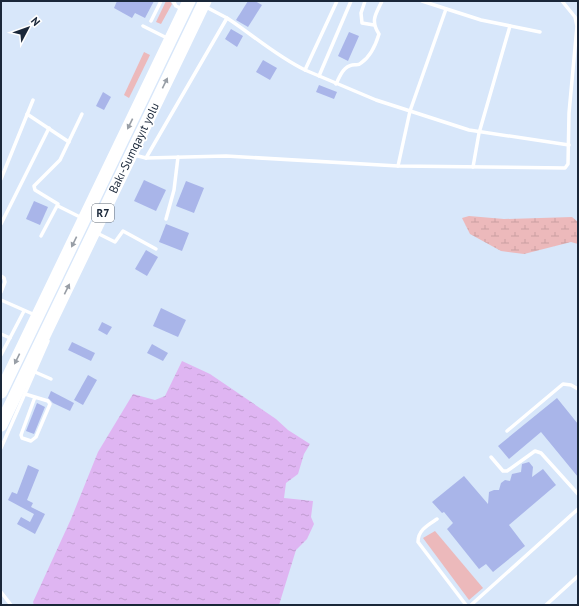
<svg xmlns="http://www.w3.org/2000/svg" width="579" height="606" font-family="'PT Sans',sans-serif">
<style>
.green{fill:#ecb9bb}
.wetland{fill:url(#wetland-marsh)}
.water{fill:url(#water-ripples)}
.building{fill:#a9b5e9}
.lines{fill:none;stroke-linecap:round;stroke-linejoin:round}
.lane{stroke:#fff;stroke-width:3.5}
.highway{stroke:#fff;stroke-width:13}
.oneway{fill:#989ea6}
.labels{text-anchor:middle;stroke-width:3.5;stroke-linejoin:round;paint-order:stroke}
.shield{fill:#fff;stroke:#5f6874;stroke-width:1}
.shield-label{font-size:11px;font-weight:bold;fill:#1a2739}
.street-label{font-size:12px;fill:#1a2739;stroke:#fff}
</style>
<defs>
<pattern id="wetland-marsh" width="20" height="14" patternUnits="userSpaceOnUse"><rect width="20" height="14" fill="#ecb9bb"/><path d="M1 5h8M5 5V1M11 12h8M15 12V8" fill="none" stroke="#ca9fa2"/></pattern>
<pattern id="water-ripples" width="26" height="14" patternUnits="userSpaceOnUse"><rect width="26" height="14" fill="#dfb5f2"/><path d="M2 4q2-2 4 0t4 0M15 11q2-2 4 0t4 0" fill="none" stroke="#bf9cd0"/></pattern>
</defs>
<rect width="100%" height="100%" fill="#d8e7fa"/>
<g class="green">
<polygon points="166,1 170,1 172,4 161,24 156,22"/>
<polygon points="144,52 150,55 129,98 124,95"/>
<polygon points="435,531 483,588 469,600 423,538"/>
</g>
<polygon class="wetland" points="469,216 504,219 572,217 578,222 578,244 571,242 524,254 501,251 470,234 462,218"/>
<polygon class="water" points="182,361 210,374 276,419 288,430 310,444 304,454 298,474 286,483 284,498 313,501 311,517 314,524 307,539 296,550 279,605 34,605 33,602 71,519 98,452 133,394 155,400 165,396"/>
<g class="building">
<polygon points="117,1 154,1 145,18 135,13 132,18 114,8"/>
<polygon points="248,1 255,1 262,5 248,27 236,20"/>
<polygon points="231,29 243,36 237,47 225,39"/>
<polygon points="349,32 359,36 348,61 338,56"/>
<polygon points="263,60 277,68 270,80 256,72"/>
<polygon points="319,85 337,92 334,99 316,92"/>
<polygon points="103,92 111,97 104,110 96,106"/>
<polygon points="144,180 166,190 156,211 134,201"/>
<polygon points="186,181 204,188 194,213 176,206"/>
<polygon points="34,201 48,207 40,225 26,219"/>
<polygon points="166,224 189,233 182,251 159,242"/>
<polygon points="146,250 158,257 147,276 135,269"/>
<polygon points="161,308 186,320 178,337 153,326"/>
<polygon points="102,322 112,327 107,335 98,330"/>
<polygon points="72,342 95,353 91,361 68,350"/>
<polygon points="152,344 168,353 163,361 147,353"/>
<polygon points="88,375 97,380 83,405 74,400"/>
<polygon points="51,391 74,403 70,411 53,403 48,398"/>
<polygon points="557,398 578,424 578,477 541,432 509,459 498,446"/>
<polygon points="37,403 45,407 34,434 26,431"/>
<polygon points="529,462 533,467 532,477 543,469 556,485 509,525 525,546 493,572 486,564 479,569 447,529 453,523 444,512 442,513 432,502 464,476 488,504 489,492 494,490 499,490 501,483 505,480 510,481 512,474 521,472 522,464"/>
<polygon points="28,465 39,470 27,500 33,503 31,507 45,514 35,534 17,524 21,517 30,522 34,514 8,500 12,492 17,494"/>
</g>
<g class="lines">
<g class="lane">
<polyline points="173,1 176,6 182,9"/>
<polyline points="365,1 361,13 362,23 374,25"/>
<polyline points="422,1 481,20 540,32"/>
<polyline points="206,7 227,18"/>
<polyline points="151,21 161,1"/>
<polyline points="143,26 169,39"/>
<polyline points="305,70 376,100 469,130 569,145"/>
<polyline points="319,76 351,1"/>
<path d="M336,84C340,76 343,67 352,65C356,64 358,66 361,63C370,57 376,44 379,34C370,20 376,14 382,1"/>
<polyline points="27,114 69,142"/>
<polyline points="134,155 146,158 226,156 398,166 565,168 568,164 569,113 577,26 575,17 562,1"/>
<path d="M146,158L227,18C253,35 276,56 305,70L337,1"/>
<polyline points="398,166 410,111 446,9"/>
<polyline points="473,167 479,133 510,26"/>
<polyline points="1,179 33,100"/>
<polyline points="58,206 82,218"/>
<polyline points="166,219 174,190 178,157"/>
<polyline points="1,224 49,128"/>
<polyline points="97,233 115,242 123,231 156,249"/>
<polyline points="41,236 58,204 35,190 34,186 60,160 82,114"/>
<polyline points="1,276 4,278 5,282 1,292"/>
<polyline points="1,300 35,315"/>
<polyline points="1,334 10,338"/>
<polyline points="1,355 24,311"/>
<polyline points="35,372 51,379"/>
<polyline points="25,394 48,401 50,404 36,437 31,441 22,438 21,435 35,397"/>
<polyline points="507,431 563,384 571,385 578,389"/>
<polyline points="1,448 48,341"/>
<polyline points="491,457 503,471 507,471 535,451 541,453 578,494"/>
<path d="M437,519C428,525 418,530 418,542L466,605"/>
<polyline points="1,592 11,605"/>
<polyline points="471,605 578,509"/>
<polyline points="546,605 578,576"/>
</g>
<g class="highway">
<polyline points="1,392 189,1"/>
<polyline points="1,425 205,1"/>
</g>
</g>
<defs><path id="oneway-solid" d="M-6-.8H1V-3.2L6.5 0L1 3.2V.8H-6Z"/></defs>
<g class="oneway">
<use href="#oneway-solid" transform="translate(165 83) rotate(-64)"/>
<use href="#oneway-solid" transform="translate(130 124) rotate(116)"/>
<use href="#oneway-solid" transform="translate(74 242) rotate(116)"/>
<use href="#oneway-solid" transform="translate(67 289) rotate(-64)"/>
<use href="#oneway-solid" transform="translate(17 359) rotate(116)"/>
</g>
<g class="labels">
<rect class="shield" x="92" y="204" width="22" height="18" rx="3"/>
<g class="shield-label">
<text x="103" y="217">R7</text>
</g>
<g class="street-label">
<text transform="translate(134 148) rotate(-64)" y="4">Bakı-Sumqayıt yolu</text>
</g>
</g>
<rect width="579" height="606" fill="none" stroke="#1a2739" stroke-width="4"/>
<g transform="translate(28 28) rotate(49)" stroke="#ffffff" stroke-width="3" paint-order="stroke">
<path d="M0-3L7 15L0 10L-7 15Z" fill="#1a2739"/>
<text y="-6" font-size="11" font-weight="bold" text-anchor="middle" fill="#1a2739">N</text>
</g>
</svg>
